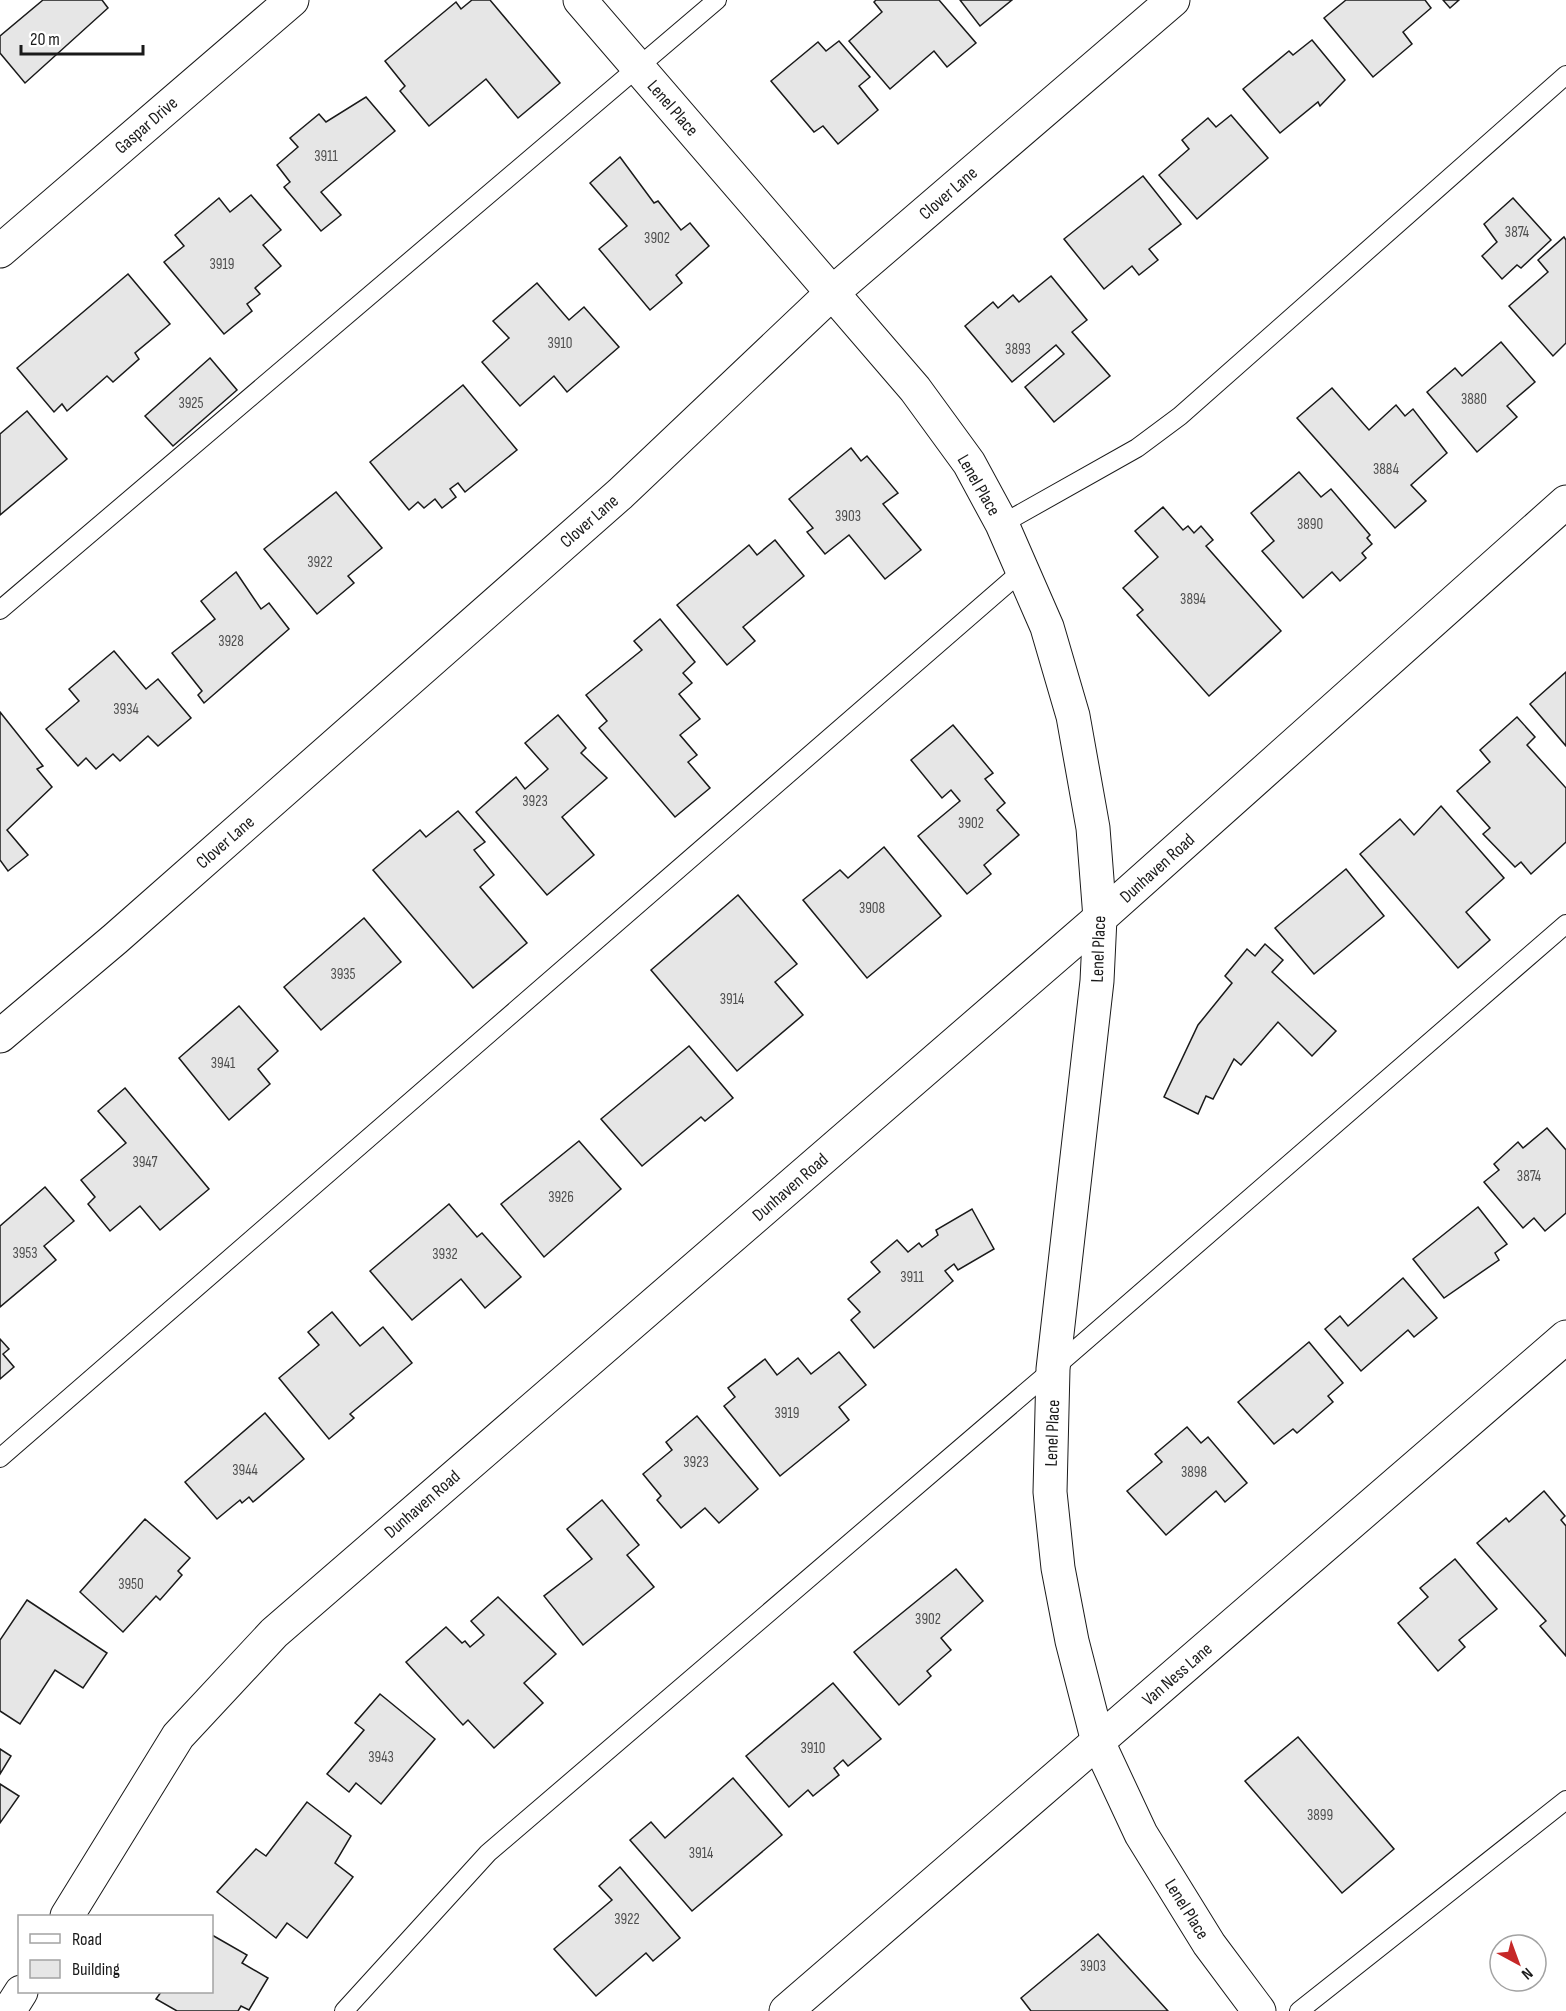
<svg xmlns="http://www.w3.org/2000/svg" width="1566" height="2011" font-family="'Sofia Sans Condensed',sans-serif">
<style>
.building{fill:#e6e6e6;stroke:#1a1a1a;stroke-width:1.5}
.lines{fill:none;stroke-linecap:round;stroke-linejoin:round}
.service-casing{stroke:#1a1a1a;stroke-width:20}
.minor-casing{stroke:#1a1a1a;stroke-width:35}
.service{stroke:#fff;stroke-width:18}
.minor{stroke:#fff;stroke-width:33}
.labels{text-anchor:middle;stroke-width:4.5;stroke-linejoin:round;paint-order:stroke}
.number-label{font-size:15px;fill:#4d4d4d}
.street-label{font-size:18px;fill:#1a1a1a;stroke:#fff}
</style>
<rect width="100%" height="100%" fill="#fff"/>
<g class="building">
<polygon points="43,0 102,0 108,8 25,83 0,53 0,36"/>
<polygon points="472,0 490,0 560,83 518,118 486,79 429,126 400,91 405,86 385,61 456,2 461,9"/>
<polygon points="876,0 939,0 976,43 947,67 934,51 890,89 849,41 882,12 874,2"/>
<polygon points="960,0 1012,0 980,26"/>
<polygon points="1346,0 1425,0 1431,8 1403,32 1412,44 1373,77 1324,18"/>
<polygon points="1443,0 1459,0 1450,8"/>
<polygon points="1312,40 1345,80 1320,106 1318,102 1280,133 1243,89 1289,51 1293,55"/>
<polygon points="839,41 870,77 859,86 878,110 838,144 823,126 814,132 771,81 818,42 826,51"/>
<polygon points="366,97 395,131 321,192 341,215 321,231 284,187 290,182 277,165 298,147 290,138 319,114 326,122"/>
<polygon points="1231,115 1268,158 1197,219 1159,175 1189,149 1182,140 1208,118 1216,127"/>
<polygon points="620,157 654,203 658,201 681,230 690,223 709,246 676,275 682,283 650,310 599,249 627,226 590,183"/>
<polygon points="1143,176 1181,224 1149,249 1158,260 1139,275 1132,266 1104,289 1064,239"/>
<polygon points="251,195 281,230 263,245 281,266 255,288 260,294 247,304 252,311 224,334 164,262 184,246 175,235 219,198 230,212"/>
<polygon points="1513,198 1551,240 1521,268 1517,265 1502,279 1482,256 1497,242 1484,224"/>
<polygon points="1564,237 1566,240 1566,343 1553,356 1509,306 1548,272 1538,260"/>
<polygon points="128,274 170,324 135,353 139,359 113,382 107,376 67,411 62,404 54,412 17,368"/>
<polygon points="1051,276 1087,320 1072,332 1110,376 1054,422 1025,387 1064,354 1056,345 1012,382 965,326 993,302 998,308 1013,295 1019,302"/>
<polygon points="537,283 569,320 584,307 619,347 567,392 554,376 520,406 482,362 509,338 493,321"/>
<polygon points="1501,342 1535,382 1507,406 1517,417 1477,452 1427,392 1455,368 1462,376"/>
<polygon points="210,358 237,390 173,446 145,416"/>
<polygon points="463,385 517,450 465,492 458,483 450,489 456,497 442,508 435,499 424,508 418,502 409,510 370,462"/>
<polygon points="1332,388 1369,430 1396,405 1405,416 1413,409 1447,453 1411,485 1426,501 1395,528 1297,418"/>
<polygon points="27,411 67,459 0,515 0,434"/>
<polygon points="851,448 861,461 867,456 898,493 883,504 921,550 885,579 849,535 825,554 807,532 813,528 789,499"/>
<polygon points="1299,472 1321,497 1331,489 1370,535 1367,538 1372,544 1362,553 1366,558 1340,581 1332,572 1303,598 1262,551 1274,541 1251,513"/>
<polygon points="336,492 382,548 348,576 354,583 317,614 264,549"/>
<polygon points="1163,507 1183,530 1188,526 1194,533 1201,526 1213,540 1206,546 1281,631 1209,696 1137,615 1143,610 1123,588 1158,557 1135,531"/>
<polygon points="775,540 804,576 743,627 755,641 727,665 677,605 749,545 757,555"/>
<polygon points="236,572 261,609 269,603 289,629 204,703 198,695 202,691 172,653 215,619 201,601"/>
<polygon points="660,619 695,662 683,673 692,683 679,694 700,719 680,735 697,755 688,762 710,788 675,817 599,728 607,721 586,695 642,650 634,641"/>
<polygon points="114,651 146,689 158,679 191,718 158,746 148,736 120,761 113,754 96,769 86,758 78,766 46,729 79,701 69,689"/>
<polygon points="1566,672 1566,746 1530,704"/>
<polygon points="0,712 43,766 37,769 52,787 7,830 28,855 8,871 0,860"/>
<polygon points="558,715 586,748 581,753 607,778 562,817 594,855 547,895 476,812 516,777 525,789 548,769 525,743"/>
<polygon points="1517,717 1535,737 1527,745 1566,788 1566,842 1531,874 1521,862 1515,867 1483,834 1490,828 1457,791 1490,762 1480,750"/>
<polygon points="953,725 993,773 985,779 1005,803 997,810 1019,835 984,865 991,874 967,894 918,836 960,801 951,790 942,798 911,760"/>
<polygon points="1441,806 1504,878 1466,912 1490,940 1458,968 1360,854 1400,819 1414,835"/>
<polygon points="458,811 485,842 474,850 494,875 480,887 527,943 473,988 373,870 420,830 426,837"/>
<polygon points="884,847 941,916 867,978 803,900 840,870 848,878"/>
<polygon points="1346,869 1384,916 1314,974 1275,928"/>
<polygon points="738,895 797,964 775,982 803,1015 737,1071 651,970"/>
<polygon points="364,918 401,962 321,1030 284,987"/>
<polygon points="1265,944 1283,960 1272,972 1336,1031 1312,1056 1278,1022 1241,1065 1234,1059 1213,1099 1206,1096 1198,1114 1164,1097 1198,1025 1232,983 1225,976 1247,949 1255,956"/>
<polygon points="239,1006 278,1051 258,1069 270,1084 229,1120 179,1058"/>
<polygon points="689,1046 733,1098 705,1121 701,1117 642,1166 601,1119"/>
<polygon points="125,1088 209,1189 160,1230 140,1206 110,1231 88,1204 95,1197 81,1180 126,1143 98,1111"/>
<polygon points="1547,1128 1566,1150 1566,1213 1545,1231 1534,1218 1523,1228 1484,1182 1499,1170 1494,1164 1518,1142 1523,1148"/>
<polygon points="579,1141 621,1189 544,1257 501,1204"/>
<polygon points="45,1187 74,1221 44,1246 56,1260 0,1307 0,1226"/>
<polygon points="449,1204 477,1237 482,1233 521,1277 485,1308 461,1279 412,1320 370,1271"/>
<polygon points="1478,1207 1507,1244 1495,1253 1499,1260 1444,1298 1413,1259"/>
<polygon points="972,1209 994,1249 958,1270 954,1264 945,1271 953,1281 874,1348 851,1320 860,1312 848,1299 880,1272 871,1262 897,1240 908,1252 919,1243 922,1247 938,1235 936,1230"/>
<polygon points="1403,1278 1437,1318 1414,1337 1408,1330 1361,1371 1325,1329 1340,1316 1348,1326"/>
<polygon points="332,1312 360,1346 383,1327 412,1363 350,1414 354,1418 329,1439 279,1378 319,1345 308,1332"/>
<polygon points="0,1339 9,1349 3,1354 14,1367 0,1379"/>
<polygon points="1309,1342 1343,1383 1328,1396 1333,1402 1297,1433 1293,1429 1274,1444 1238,1402"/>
<polygon points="839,1352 866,1385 839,1407 849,1420 780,1476 724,1406 735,1397 728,1388 765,1359 777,1375 798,1358 811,1374"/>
<polygon points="265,1413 304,1459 253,1502 249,1497 242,1503 240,1500 217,1519 185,1482"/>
<polygon points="697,1416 758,1489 719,1523 705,1508 681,1528 657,1500 661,1496 643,1474 672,1450 666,1442"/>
<polygon points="1187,1427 1201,1443 1208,1437 1247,1483 1225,1502 1216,1491 1166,1535 1127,1491 1162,1462 1155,1454"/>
<polygon points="1544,1491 1565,1516 1561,1520 1566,1526 1566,1656 1540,1626 1546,1621 1477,1543 1506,1518 1509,1522"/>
<polygon points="602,1500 639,1545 627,1555 654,1587 583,1645 544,1596 592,1559 567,1529"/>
<polygon points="145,1519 190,1558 178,1571 182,1575 160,1600 156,1596 123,1632 80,1592"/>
<polygon points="1455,1559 1497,1609 1459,1640 1465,1647 1438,1671 1398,1623 1428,1597 1420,1588"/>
<polygon points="956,1569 983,1601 941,1638 951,1650 927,1671 931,1676 899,1705 854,1652"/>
<polygon points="498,1597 556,1654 524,1683 543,1703 494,1748 468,1720 463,1725 406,1662 446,1627 462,1643 465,1641 470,1647 484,1635 471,1621"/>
<polygon points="27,1600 107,1653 83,1688 55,1670 20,1724 0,1711 0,1640"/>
<polygon points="833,1683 881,1739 848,1766 843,1760 834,1768 839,1775 813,1796 808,1790 789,1807 746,1756"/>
<polygon points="380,1694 435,1739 381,1804 356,1783 349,1792 327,1774 364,1730 355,1723"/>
<polygon points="1298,1737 1394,1849 1342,1893 1245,1781"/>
<polygon points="0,1749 11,1756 0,1774"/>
<polygon points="733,1778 782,1835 692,1911 630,1840 651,1822 665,1838"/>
<polygon points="0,1784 19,1796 0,1823"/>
<polygon points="307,1802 351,1836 335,1863 353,1877 307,1938 287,1923 276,1938 217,1892 256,1849 266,1856"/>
<polygon points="620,1867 680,1938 653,1961 646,1953 596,1996 554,1949 612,1900 599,1886"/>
<polygon points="1098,1934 1168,2011 1031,2011 1021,1998"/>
<polygon points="212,1935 247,1955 242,1963 268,1978 249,2010 241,2006 238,2011 177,2011 156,1999 161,1992 212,1992"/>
</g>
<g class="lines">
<defs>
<g id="service">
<polyline points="1002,524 1137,448 1180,416 1566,75"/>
<polyline points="0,610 717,0"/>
<polyline points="0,1458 1023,570"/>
<polyline points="344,2011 488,1853 1053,1369 1566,924"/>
<polyline points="1299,2011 1566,1800"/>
</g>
<g id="minor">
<polyline points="580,0 915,389 969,463 1002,524 1047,627 1073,716 1093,828 1100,918 1097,981 1053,1369 1050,1492 1058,1568 1072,1641 1098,1742 1141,1834 1209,1944 1259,2011"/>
<polyline points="0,251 292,0"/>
<polyline points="0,1036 115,939 620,494 833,292 1173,0"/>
<polyline points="67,1916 178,1736 274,1633 1100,918 1566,502"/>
<polyline points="9,2011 21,1992"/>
<polyline points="786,2011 1566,1337"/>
</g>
</defs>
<use href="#service" class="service-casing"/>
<use href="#minor" class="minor-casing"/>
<use href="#service" class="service"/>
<use href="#minor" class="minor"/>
</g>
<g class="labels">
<g class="number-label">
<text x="326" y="161">3911</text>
<text x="1517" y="237">3874</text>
<text x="657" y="243">3902</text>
<text x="222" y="269">3919</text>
<text x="560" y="348">3910</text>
<text x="1018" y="354">3893</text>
<text x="1474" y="404">3880</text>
<text x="191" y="408">3925</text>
<text x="1386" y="474">3884</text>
<text x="848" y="521">3903</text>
<text x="1310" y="529">3890</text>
<text x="320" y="567">3922</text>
<text x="1193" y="604">3894</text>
<text x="231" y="646">3928</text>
<text x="126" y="714">3934</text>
<text x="535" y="806">3923</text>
<text x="971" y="828">3902</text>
<text x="872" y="913">3908</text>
<text x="343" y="979">3935</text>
<text x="732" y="1004">3914</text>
<text x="223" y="1068">3941</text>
<text x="145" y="1167">3947</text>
<text x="1529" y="1181">3874</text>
<text x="561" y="1202">3926</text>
<text x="25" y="1258">3953</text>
<text x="445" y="1259">3932</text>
<text x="912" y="1282">3911</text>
<text x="787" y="1418">3919</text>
<text x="696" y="1467">3923</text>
<text x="245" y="1475">3944</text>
<text x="1194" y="1477">3898</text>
<text x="131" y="1589">3950</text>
<text x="928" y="1624">3902</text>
<text x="813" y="1753">3910</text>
<text x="381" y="1762">3943</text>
<text x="1320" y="1820">3899</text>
<text x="701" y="1858">3914</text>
<text x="627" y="1924">3922</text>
<text x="1093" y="1971">3903</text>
</g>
<g class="street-label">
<text transform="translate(673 108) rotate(49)" y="6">Lenel Place</text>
<text transform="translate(146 125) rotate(-41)" y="6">Gaspar Drive</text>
<text transform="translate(948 193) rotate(-41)" y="6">Clover Lane</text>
<text transform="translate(979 485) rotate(60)" y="6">Lenel Place</text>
<text transform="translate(589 521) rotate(-41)" y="6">Clover Lane</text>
<text transform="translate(225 842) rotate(-41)" y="6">Clover Lane</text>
<text transform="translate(1157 868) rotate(-42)" y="6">Dunhaven Road</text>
<text transform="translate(1098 949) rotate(-88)" y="6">Lenel Place</text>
<text transform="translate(790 1187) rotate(-41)" y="6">Dunhaven Road</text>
<text transform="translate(1052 1433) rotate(-88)" y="6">Lenel Place</text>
<text transform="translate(422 1504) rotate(-41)" y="6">Dunhaven Road</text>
<text transform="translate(1177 1674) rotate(-41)" y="6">Van Ness Lane</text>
<text transform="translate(1187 1909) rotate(58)" y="6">Lenel Place</text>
</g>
</g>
<rect x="18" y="1915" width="195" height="78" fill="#ffffff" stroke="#a3a3a3" stroke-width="1.5"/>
<rect x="30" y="1934" width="30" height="9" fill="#ffffff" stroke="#a3a3a3" stroke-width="1.5"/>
<text x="72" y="1945" font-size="18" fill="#1a1a1a">Road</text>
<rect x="30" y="1960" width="30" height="18" fill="#e6e6e6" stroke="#a3a3a3" stroke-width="1.5"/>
<text x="72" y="1975" font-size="18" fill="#1a1a1a">Building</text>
<g transform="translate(1518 1963) rotate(139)"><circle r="28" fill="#ffffff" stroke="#a3a3a3" stroke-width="1.5"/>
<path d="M0-4.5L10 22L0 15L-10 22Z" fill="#c62828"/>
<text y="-9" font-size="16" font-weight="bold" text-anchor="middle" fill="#1a1a1a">N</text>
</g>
<path d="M21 45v9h122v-9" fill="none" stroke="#1a1a1a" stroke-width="3"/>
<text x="30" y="45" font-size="18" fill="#1a1a1a" stroke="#ffffff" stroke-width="4.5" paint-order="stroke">20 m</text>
</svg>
